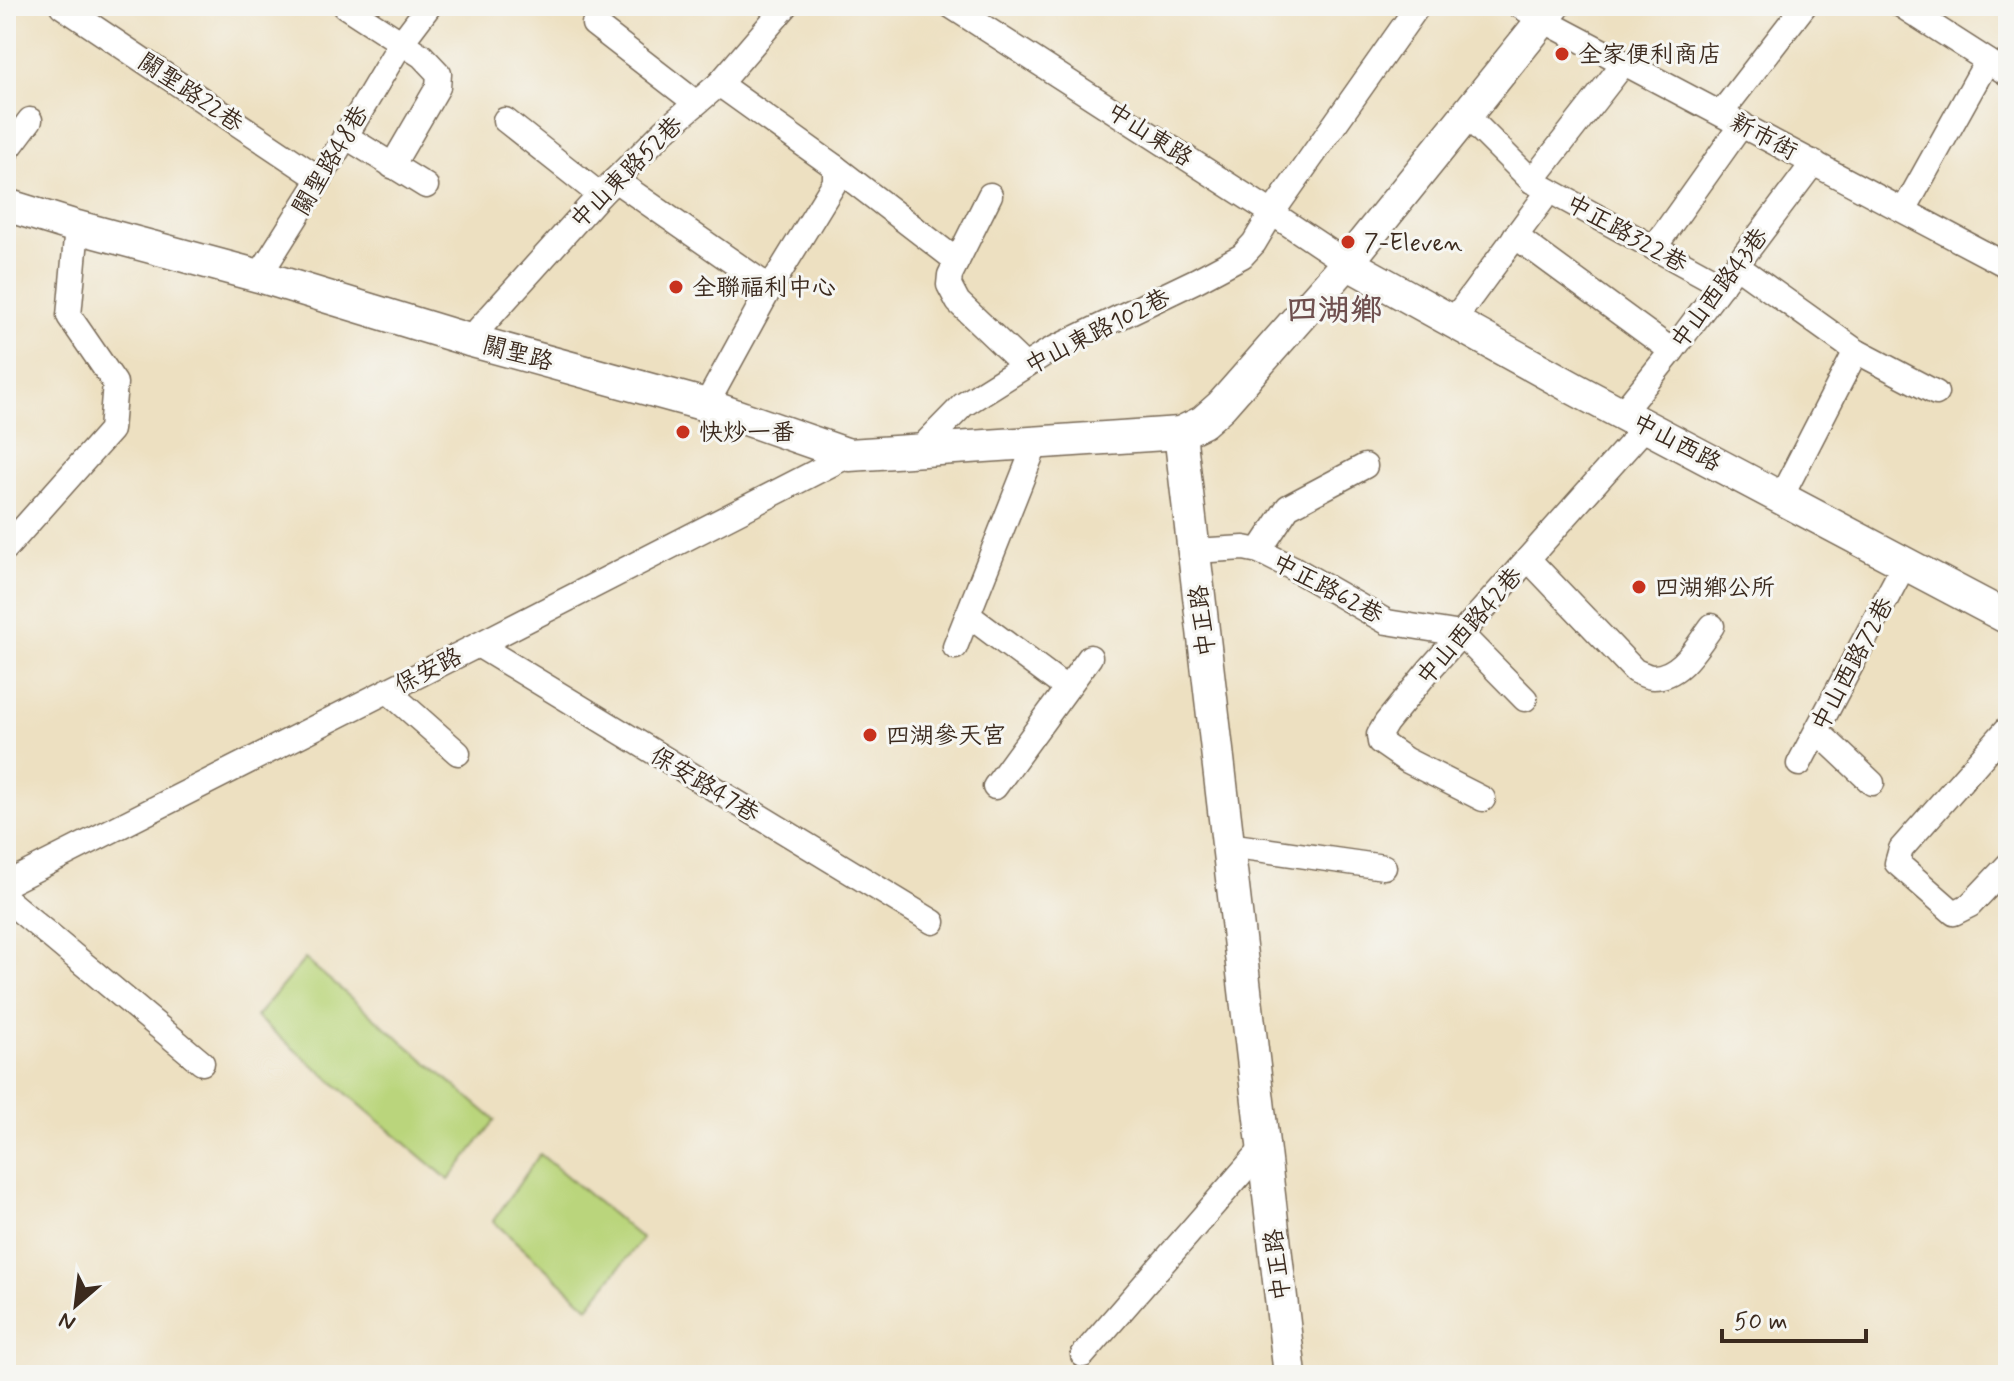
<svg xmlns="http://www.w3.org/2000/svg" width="2014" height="1381" font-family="Mynerve,'LXGW WenKai TC',sans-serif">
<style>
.green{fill:#bad57b;stroke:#7a804c;stroke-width:2}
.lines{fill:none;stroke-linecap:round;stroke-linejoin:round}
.minor-casing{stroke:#796a57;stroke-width:27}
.major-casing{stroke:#796a57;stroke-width:35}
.minor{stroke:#fff;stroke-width:24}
.major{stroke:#fff;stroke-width:32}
.poi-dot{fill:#c8321e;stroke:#f6f6f2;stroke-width:3}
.labels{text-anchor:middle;stroke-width:6;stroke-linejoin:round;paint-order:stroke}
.poi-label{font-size:24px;fill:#3b2a1e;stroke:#f6f6f2;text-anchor:start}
.street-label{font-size:24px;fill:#3b2a1e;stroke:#f6f6f2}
.district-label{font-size:32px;font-weight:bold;fill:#6f504f;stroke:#f6f6f2}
</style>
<rect width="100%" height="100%" fill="#f6f6f2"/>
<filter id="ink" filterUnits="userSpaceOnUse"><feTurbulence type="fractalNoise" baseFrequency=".0125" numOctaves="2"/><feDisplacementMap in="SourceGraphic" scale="16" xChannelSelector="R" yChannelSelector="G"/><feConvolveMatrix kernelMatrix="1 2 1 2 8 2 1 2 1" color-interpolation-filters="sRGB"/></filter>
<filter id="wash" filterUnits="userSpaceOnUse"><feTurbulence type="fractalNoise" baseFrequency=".006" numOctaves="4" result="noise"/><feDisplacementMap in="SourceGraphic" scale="32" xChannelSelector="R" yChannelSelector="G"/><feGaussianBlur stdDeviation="1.8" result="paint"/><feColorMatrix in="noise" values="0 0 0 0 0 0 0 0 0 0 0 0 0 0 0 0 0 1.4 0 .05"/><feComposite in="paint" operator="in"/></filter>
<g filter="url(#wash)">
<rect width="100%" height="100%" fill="#ede0c1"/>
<g class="green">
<polygon points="305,959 495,1120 449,1180 256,1017"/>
<polygon points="540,1154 642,1239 588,1307 493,1221"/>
</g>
</g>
<g filter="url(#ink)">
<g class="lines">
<defs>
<g id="minor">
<polyline points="62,6 320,179"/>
<polyline points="345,6 422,56 439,74 438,87 392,166"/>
<polyline points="951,6 1272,213 1347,263"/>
<polyline points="1520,6 1543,20 2008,266"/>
<polyline points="1902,6 2008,74"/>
<polyline points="594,24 696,103"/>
<polyline points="1624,63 1532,181 1722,285"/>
<polyline points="1721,113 1804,6"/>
<polyline points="1466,115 1532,181"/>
<polyline points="505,120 600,195"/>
<polyline points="345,136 426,186"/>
<polyline points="6,152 30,120"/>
<polyline points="835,167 957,261"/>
<polyline points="615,180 770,288"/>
<polyline points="990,195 950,275 949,285 958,302 1025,366"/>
<polyline points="1904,210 1987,61"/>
<polyline points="1515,236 1672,351"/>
<polyline points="1654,248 1742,124"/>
<polyline points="1737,266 1856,351 1936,393"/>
<polyline points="259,276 320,179 401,43 429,6"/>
<polyline points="1453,321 1549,191"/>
<polyline points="469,340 600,195 665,130 719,84 786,6"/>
<polyline points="706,405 770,288 835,182 835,167 719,84"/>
<polyline points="1622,413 1672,351 1814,162"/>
<polyline points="918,451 963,405 1049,351 1197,280 1242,256 1254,243 1272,213 1418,6"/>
<polyline points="1781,497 1856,351"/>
<polyline points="6,548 111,430 115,383 69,316 77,227"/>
<polyline points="1194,551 1244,548 1259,551 1291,567 1387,622 1461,634 1525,699"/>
<polyline points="1259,551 1288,507 1365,466"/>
<path d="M1528,559L1635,671C1641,673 1647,677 1653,677C1681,677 1697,646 1712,626"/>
<polyline points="968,615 1066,688"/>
<polyline points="478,645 933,922"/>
<polyline points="955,647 1036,443"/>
<polyline points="388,691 458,753"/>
<polyline points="2008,728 1901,849 1897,863 1954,913 1970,905 2008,865"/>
<polyline points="1817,731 1872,783"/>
<polyline points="1799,764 1905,563"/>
<polyline points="995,787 1090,657"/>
<polyline points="1483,799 1406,760 1380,742 1379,735 1386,723 1429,670 1646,426"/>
<polyline points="1228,845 1384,867"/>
<polyline points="6,884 478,645 849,455"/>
<polyline points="6,899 202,1063"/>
<polyline points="1083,1355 1263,1148"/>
</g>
<g id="major">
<polyline points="6,205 77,227 259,276 469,340 706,405 849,455 1180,433 1203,422 1221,406 1347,263 1554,6"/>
<polyline points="1347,263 1575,389 2008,618"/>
<polyline points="1180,433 1290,1375"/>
</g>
</defs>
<use href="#minor" class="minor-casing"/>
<use href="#major" class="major-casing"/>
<use href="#minor" class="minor"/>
<use href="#major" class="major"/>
</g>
</g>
<g class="poi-dot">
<circle cx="1562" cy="54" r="8"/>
<circle cx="1348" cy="242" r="8"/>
<circle cx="676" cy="287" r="8"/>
<circle cx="683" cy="432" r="8"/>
<circle cx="1639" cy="587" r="8"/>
<circle cx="870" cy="735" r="8"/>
</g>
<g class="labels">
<g class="poi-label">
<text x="1578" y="62">全家便利商店</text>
<text x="1364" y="250">7-Eleven</text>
<text x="692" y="295">全聯福利中心</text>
<text x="699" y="440">快炒一番</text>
<text x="1655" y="595">四湖鄉公所</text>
<text x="886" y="743">四湖參天宮</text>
</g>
<g class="street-label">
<text transform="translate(191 92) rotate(34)" y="8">關聖路22巷</text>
<text transform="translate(1150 134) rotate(33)" y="8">中山東路</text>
<text transform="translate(1764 136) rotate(28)" y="8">新市街</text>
<text transform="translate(330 160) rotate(-59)" y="8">關聖路48巷</text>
<text transform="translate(626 172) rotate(-45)" y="8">中山東路52巷</text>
<text transform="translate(1627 233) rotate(29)" y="8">中正路322巷</text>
<text transform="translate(1719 288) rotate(-53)" y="8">中山西路43巷</text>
<text transform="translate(1097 331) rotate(-27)" y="8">中山東路102巷</text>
<text transform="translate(518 353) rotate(15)" y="8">關聖路</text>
<text transform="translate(1677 442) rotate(28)" y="8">中山西路</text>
<text transform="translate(1328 588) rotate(28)" y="8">中正路62巷</text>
<text transform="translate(1202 621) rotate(-97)" y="8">中正路</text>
<text transform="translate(1469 626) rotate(-49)" y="8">中山西路42巷</text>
<text transform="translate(1852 664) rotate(-62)" y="8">中山西路72巷</text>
<text transform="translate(428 670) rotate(-27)" y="8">保安路</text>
<text transform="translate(705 784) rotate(31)" y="8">保安路47巷</text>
<text transform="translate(1277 1265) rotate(-97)" y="8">中正路</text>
</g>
<g class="district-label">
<text x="1334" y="320">四湖鄉</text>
</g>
</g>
<rect width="2014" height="1381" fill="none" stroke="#f6f6f2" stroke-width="32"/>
<g transform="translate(76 1305) rotate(208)" stroke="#f6f6f2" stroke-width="6" paint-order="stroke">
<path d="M0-6L14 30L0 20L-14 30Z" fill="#3b2a1e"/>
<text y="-12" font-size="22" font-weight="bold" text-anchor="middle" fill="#3b2a1e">N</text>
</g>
<path d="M1722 1329v12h144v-12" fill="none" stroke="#3b2a1e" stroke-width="4"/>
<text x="1734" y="1329" font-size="24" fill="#3b2a1e" stroke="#f6f6f2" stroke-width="6" paint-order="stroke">50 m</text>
</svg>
